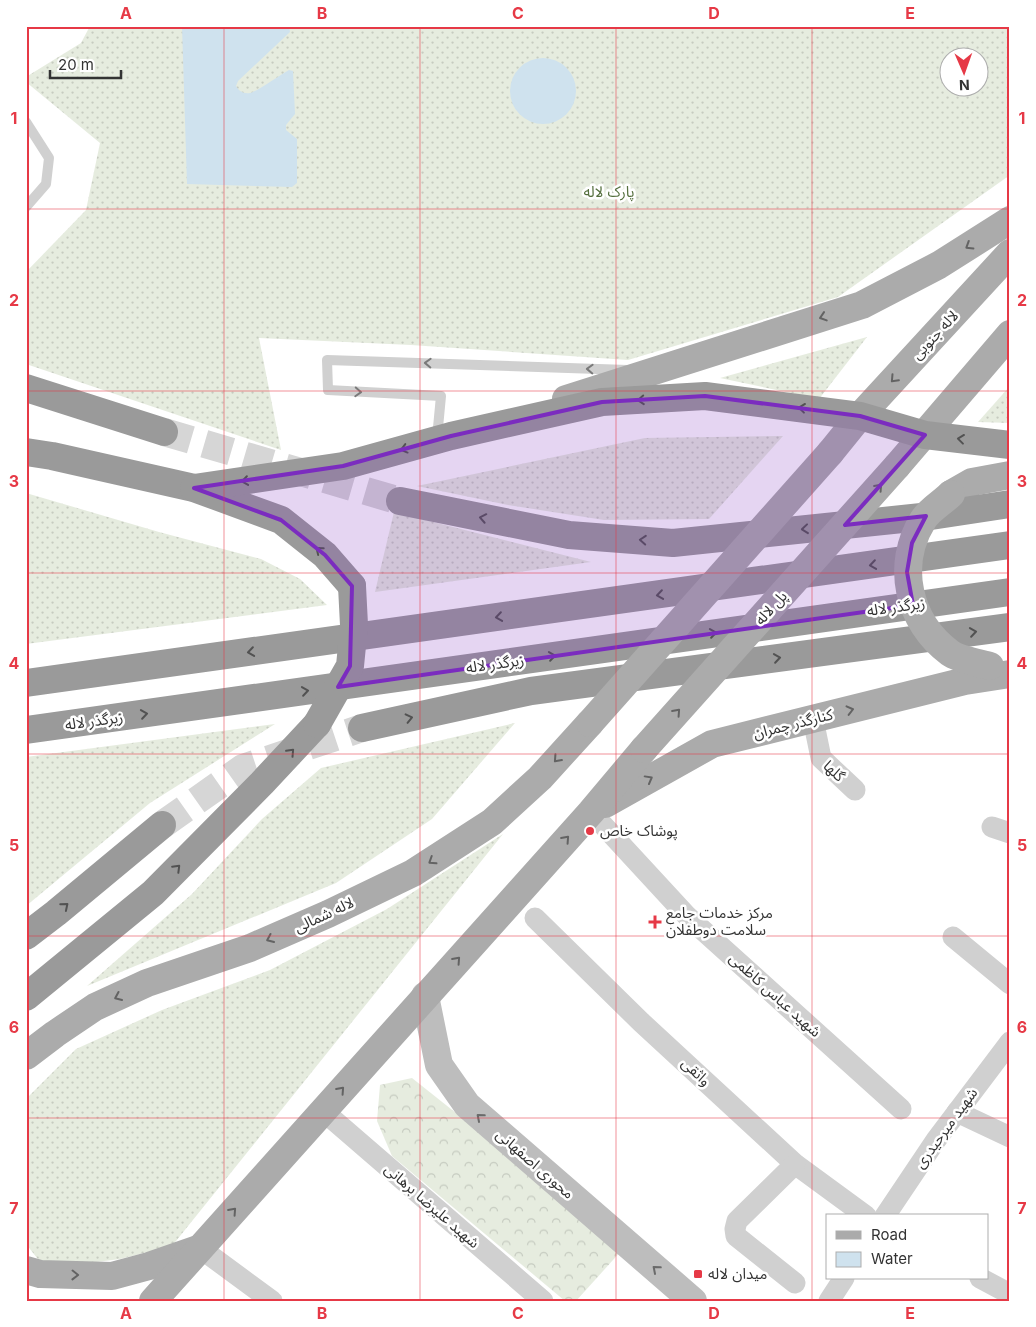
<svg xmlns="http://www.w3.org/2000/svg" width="1036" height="1327" font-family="Inter,'Noto Sans Arabic',sans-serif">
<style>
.grass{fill:url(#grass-dots);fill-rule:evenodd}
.forest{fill:url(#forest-crowns)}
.water{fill:#cfe2ee}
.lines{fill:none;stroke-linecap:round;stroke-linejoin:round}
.highway-tunnel{stroke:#d6d6d6;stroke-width:28;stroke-dasharray:28 14;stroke-linecap:butt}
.lane{stroke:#d0d0d0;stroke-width:10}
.street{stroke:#d0d0d0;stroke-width:21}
.secondary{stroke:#bdbdbd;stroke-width:28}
.primary{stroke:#ababab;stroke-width:28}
.highway{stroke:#9a9a9a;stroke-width:28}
.primary-bridge{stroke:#ababab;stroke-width:28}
.highway-bridge{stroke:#9a9a9a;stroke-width:28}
.oneway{stroke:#636363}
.oneway2{stroke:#7a7a7a}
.oneway3{stroke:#525252}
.oneway4{stroke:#6a6a6a}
.marked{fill:#7b2cbf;fill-opacity:0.2;stroke:#7b2cbf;stroke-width:4;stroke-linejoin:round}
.grid{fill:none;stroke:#e63946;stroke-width:1;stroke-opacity:0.55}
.poi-dot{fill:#e63946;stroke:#fff;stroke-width:2}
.labels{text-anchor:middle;stroke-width:5;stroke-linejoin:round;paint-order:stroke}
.park-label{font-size:15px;fill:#56703f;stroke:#fff}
.street-label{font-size:15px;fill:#333;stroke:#fff}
.poi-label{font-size:15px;fill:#333;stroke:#fff;text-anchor:start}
.neatline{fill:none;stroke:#e63946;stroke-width:2}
.grid-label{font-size:16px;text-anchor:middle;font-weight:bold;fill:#e63946}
</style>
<defs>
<pattern id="grass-dots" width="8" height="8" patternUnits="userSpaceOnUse" patternTransform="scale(1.25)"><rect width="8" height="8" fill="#e6ecdf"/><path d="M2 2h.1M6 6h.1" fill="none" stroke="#c6cbc0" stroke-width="1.8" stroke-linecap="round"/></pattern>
<pattern id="forest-crowns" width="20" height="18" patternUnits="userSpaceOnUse" patternTransform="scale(1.25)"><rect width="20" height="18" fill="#e6ecdf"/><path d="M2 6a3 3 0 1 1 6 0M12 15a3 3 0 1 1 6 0" fill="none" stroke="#c6cbc0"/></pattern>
</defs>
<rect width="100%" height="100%" fill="#fff"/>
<g class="grass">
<path d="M90,26H1010V175L838,297L628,360L411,345L259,338L281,450L26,364V272L86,210L100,143L26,82V77L81,43ZM948,58H978V88H948Z"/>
<polygon points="867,337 819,399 720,378"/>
<polygon points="1010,386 1010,423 978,422"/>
<polygon points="783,436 709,519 604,520 508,505 417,486 645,438"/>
<polygon points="26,493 159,532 261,559 300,579 327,605 26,644"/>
<polygon points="394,512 591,562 375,592"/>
<polygon points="515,723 432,819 336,883 87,986 192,894 262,819 321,768"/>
<polygon points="275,724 150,803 26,906 26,757"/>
<polygon points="503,834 172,1246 120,1259 73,1265 41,1263 26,1244 26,1099 76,1049 162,1010 270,970 387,909"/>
</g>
<polygon class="forest" points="412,1078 510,1156 622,1250 576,1301 565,1301 392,1156 377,1121 380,1085"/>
<g class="water">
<path d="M182,26H289L290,32L238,81L236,86C239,91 243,94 250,93C258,91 280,75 289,70L293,71L295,114L286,125V130L297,139V183L292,187L187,184Z"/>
<circle cx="543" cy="91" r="33"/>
</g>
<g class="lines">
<g class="highway-tunnel">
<polyline points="164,432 400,501"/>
<polyline points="162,825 243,768 362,728"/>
</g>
<g class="lane">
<polyline points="26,122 49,158 46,184 26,207"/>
<polyline points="437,438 441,396 328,390 327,360 628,370"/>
</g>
<g class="street">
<polyline points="813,719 821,758 855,790"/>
<polyline points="591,812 687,916 901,1109"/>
<polyline points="992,827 1010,833"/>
<polyline points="535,918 641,1022 795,1164 866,1216"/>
<polyline points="953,937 1010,984"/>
<polyline points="322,1110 543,1301"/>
<polyline points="957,1112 1010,1137"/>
<polyline points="795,1164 737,1221 735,1229 736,1236 795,1283"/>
<polyline points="885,1216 936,1140 1010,1042"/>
<polyline points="200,1248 272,1301"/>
<polyline points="980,1278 1010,1294"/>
<polyline points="829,1301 844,1278"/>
</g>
<polyline class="secondary" points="425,996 439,1065 467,1105 693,1301"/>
<g class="primary">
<polyline points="566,399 862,305 939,265 1010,220"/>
<polyline points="830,453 860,416 1010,253"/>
<polyline points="897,466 1010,334"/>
<polyline points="951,494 972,482 1010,475"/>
<polyline points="605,804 712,744 965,681 1010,674"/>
<polyline points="26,1056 55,1034 95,1007 147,983 250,948 328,914 413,873 492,822 540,778 590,723"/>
<polyline points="26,1270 40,1274 112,1276 149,1266 198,1249"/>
<polyline points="153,1301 591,812 644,749"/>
</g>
<g class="highway">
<polyline points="26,388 164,432"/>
<polyline points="26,452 52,456 194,488 281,520 325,555 352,586"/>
<polyline points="194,488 343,466 451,436 602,402 705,396 860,416 925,435 1010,445"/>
<polyline points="400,501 569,535 673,543 931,516 1010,504"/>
<polyline points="26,683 1010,545"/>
<polyline points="362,728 531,691 1010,627"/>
<polyline points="26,730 1010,592"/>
<polyline points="26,936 56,913 162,825"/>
<polyline points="26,997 153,893 262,783 317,724"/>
</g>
<g class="primary-bridge">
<path d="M951,494C943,502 929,510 923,520C895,565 908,622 950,653C958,659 979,663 990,666"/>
<polyline points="590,723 830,453"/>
<polyline points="644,749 897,466"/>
</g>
<polyline class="highway-bridge" points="317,724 350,666 354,625 352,586"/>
</g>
<defs><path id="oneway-chevron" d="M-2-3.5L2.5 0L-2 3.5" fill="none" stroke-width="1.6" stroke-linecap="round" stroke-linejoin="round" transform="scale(1.25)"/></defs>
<g class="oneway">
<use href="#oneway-chevron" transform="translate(969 246) rotate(148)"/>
<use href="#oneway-chevron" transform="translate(823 317) rotate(162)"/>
<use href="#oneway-chevron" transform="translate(894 379) rotate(133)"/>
<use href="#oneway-chevron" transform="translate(879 487) rotate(-48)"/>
<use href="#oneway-chevron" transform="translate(850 710) rotate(-14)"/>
<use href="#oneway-chevron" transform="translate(677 712) rotate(-48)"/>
<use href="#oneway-chevron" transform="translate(557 759) rotate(132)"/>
<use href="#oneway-chevron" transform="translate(649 779) rotate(-29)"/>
<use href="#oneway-chevron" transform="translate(566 839) rotate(-48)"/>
<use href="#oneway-chevron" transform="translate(432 861) rotate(147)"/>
<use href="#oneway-chevron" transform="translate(270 939) rotate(156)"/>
<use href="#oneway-chevron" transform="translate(457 960) rotate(-48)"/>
<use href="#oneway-chevron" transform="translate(118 997) rotate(156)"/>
<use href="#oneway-chevron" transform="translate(341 1090) rotate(-48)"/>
<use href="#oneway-chevron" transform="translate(233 1211) rotate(-48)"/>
<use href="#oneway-chevron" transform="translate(75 1275) rotate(1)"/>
</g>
<g class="oneway2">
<use href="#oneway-chevron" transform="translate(428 363) rotate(-178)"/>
<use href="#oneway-chevron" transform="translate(590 369) rotate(-178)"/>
<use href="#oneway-chevron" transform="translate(358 392) rotate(3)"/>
</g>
<g class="oneway3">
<use href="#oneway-chevron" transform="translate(641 400) rotate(176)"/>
<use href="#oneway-chevron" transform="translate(802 408) rotate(-173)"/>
<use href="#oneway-chevron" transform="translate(961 439) rotate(-173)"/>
<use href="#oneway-chevron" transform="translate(404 449) rotate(165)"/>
<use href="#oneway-chevron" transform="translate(245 481) rotate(172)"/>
<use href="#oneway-chevron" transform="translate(483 518) rotate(-169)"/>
<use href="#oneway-chevron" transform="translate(805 529) rotate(174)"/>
<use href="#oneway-chevron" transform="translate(643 540) rotate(-176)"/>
<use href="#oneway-chevron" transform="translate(319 550) rotate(-141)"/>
<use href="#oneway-chevron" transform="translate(873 565) rotate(172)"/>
<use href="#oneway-chevron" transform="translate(660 595) rotate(172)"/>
<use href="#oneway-chevron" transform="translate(499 617) rotate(172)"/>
<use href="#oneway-chevron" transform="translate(973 632) rotate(-8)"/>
<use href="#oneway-chevron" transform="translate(713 633) rotate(-8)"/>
<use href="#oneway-chevron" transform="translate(251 652) rotate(172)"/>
<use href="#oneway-chevron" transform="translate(552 656) rotate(-8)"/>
<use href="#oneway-chevron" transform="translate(777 658) rotate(-8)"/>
<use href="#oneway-chevron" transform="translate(305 691) rotate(-8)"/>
<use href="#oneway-chevron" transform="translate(144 714) rotate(-8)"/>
<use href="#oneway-chevron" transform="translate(409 718) rotate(-13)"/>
<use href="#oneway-chevron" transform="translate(291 752) rotate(-47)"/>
<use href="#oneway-chevron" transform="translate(177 868) rotate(-45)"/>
<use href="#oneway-chevron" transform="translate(65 906) rotate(-40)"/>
</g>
<g class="oneway4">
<use href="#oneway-chevron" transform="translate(480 1117) rotate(-139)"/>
<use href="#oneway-chevron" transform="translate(656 1269) rotate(-139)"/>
</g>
<path class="marked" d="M705,396L860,416L925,435L845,525L926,516L912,543L907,572L913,605L338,687L350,666L352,586L325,555L281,520L194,488L343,466L451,436L602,402Z"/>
<path class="grid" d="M224,26V1301M420,26V1301M616,26V1301M812,26V1301M26,209H1010M26,391H1010M26,573H1010M26,754H1010M26,936H1010M26,1118H1010"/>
<g class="poi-dot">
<circle cx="590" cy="831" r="5"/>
<path d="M652.5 914.5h5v5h5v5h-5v5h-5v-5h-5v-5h5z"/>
<rect x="693" y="1269" width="10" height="10" rx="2.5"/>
</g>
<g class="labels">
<g class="park-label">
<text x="609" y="197">پارک لاله</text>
</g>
<g class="street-label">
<text transform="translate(935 335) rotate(-47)" y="5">لاله جنوبی</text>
<text transform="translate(896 607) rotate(-8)" y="5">زیرگذر لاله</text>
<text transform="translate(771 608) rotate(-48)" y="5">پل لاله</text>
<text transform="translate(495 664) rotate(-8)" y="5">زیرگذر لاله</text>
<text transform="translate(94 721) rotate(-8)" y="5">زیرگذر لاله</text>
<text transform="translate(793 724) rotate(-14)" y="5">کنارگذر چمران</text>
<text transform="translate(834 771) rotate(43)" y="5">گلها</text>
<text transform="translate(324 915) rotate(-25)" y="5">لاله شمالی</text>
<text transform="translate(775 995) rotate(42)" y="5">شهید عباس کاظمی</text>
<text transform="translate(696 1072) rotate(43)" y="5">واثقی</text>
<text transform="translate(946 1128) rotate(-54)" y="5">شهید میرحیدری</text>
<text transform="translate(535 1164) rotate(41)" y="5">محوری اصفهانی</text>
<text transform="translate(432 1206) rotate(41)" y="5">شهید علیرضا برهانی</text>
</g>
<g class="poi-label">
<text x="600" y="836">پوشاک خاص</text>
<text x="666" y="918">مرکز خدمات جامع<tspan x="666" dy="17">سلامت دوطفلان</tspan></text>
<text x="708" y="1279">میدان لاله</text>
</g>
</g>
<rect width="1036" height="1327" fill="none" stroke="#ffffff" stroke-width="55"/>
<rect x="826" y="1214" width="162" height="65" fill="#ffffff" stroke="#adadad"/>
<rect x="836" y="1231" width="25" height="8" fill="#ababab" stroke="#adadad"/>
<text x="871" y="1240" font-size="15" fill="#333333">Road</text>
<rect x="836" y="1252" width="25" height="15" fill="#cfe2ee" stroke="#adadad"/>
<text x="871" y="1264" font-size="15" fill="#333333">Water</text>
<g transform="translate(964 72) rotate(178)"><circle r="24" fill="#ffffff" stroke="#adadad"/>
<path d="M0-4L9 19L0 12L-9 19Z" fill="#e63946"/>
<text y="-8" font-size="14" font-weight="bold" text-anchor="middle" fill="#333333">N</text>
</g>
<path d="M50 70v8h71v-8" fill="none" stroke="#333333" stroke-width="2.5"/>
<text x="58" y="70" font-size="15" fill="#333333" stroke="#ffffff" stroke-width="4" paint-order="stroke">20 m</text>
<rect x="28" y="28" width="980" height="1272" class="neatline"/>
<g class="grid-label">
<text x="126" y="19">A</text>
<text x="322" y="19">B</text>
<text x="518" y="19">C</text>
<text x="714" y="19">D</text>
<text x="910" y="19">E</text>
<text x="14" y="124">1</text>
<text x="1022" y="124">1</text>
<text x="14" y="306">2</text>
<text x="1022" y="306">2</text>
<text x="14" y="487">3</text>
<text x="1022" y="487">3</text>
<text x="14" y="669">4</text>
<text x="1022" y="669">4</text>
<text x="14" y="851">5</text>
<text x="1022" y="851">5</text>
<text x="14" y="1033">6</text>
<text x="1022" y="1033">6</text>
<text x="14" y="1214">7</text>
<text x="1022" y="1214">7</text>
<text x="126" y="1319">A</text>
<text x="322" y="1319">B</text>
<text x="518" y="1319">C</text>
<text x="714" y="1319">D</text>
<text x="910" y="1319">E</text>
</g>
</svg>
